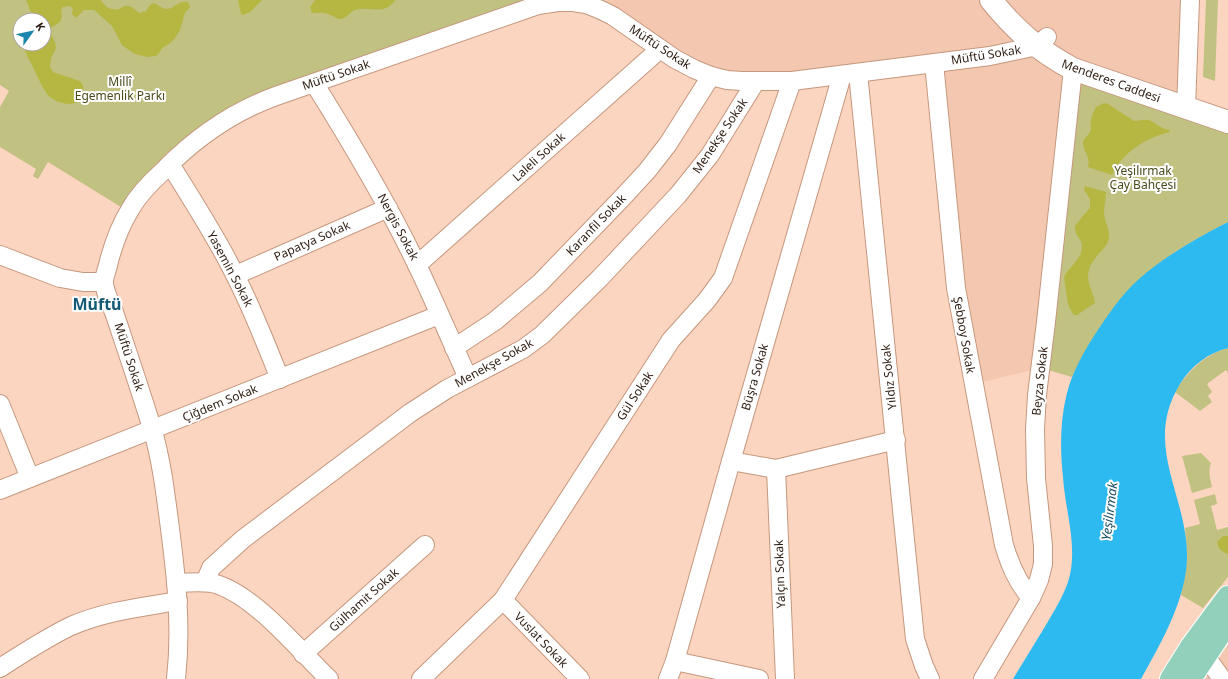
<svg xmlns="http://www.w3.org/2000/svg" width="1228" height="679" font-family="'Noto Sans',sans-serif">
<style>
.built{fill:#f4c8b0}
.green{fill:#c1c281;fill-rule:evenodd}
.forest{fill:#b6b642}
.water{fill:#2cbaf0}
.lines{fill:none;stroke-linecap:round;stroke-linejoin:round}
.minor-casing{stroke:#c5977e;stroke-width:20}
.tertiary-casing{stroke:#c5977e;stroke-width:24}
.primary-casing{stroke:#fff;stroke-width:24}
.minor{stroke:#fff;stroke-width:18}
.tertiary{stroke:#fff;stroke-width:22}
.primary{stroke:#92d0bc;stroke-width:22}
.labels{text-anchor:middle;stroke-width:4;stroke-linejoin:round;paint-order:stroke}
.street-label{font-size:12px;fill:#2d1c12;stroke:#fff}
.park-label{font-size:12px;fill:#4a4a1c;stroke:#fff}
.water-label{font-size:13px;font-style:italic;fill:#174e64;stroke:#fff}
.district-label{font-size:16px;font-weight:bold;fill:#125a75;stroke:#fff}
</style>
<rect width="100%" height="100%" fill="#fcd5c0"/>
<g class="built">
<polygon points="592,0 1190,0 1188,79 1041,368 973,384 934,63 727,80"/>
<polygon points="1228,644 1228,679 1205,679 1216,663"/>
</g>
<g class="green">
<path d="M0,0H592L573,2L232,116L129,212L48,162L38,179L33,176L36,169L0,147V107L9,91L0,85ZM20,20H44V44H20Z"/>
<polygon points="1206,0 1218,0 1215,81 1203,77"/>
<path d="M1073,69L1228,122V222C1199,237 1161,258 1138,281C1110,308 1089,342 1072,377L1041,368Z"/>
<path d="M1228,348V373L1226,370L1207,384L1212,392L1208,396L1212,402L1200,411L1175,392C1188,371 1204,355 1228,348Z"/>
<path d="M1201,453L1211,463C1208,471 1210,478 1212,487L1192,493L1182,456Z"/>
<path d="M1215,494L1217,504L1211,506L1217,530L1228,527V577L1203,608L1181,595C1186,572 1188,551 1185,528L1200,524L1194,500Z"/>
</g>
<g class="forest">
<path d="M26,0H101C105,7 111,11 119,9C121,8 123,7 125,6C131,5 135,10 139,13L146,11L150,5L154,3C158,5 163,9 167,9C175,8 179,0 188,2L190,7L185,13L180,30L175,38L169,44L162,48L160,52L156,56L147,57L139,55L133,53L122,45L112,26L94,10H84L76,18L72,14L73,9L70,6L63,7L61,10L62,16L60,22L51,28L50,32L55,42L56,48L51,58L50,67L53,72L80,81C83,84 84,88 83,92C81,109 60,105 50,97C42,90 34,67 27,56L25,50L26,44H44V20H34Z"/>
<polygon points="238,0 262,0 250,12 243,15 241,14"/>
<path d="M315,0H395C384,17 370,5 355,10C350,12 345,20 339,19C335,18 332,15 328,14C323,12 317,13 312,13L310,7Z"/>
<path d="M1104,103L1108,104L1134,121C1139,121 1143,119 1148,120C1156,122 1160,129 1169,130L1170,132C1145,138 1123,152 1112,175L1088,167C1091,155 1083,152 1083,143C1083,138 1088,136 1090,132C1092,128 1090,124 1091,119C1092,115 1094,111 1096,107Z"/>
<path d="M1085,186L1106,192C1106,199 1104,206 1104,214C1105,222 1110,231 1109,238C1107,251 1089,257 1088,276C1088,286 1094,294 1095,303L1077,315H1074L1070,309L1068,304L1064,278C1068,266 1082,261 1082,246C1082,238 1074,236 1075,226C1080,220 1084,214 1090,208V199L1084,190Z"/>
<path d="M1223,536H1228V554C1221,551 1218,549 1217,542Z"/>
</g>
<path class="water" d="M1228,222V348C1208,353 1191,366 1180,384C1142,446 1188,495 1187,558C1186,600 1161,643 1141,679H1013C1024,661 1035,643 1046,625C1054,611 1063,597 1068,582C1079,548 1065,511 1063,477C1060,449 1060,420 1067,393C1072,373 1083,353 1094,336C1107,316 1121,295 1139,279C1165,256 1197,238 1228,222Z"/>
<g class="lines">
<defs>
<g id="minor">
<path d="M934,63L956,288L1004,545C1010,565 1017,582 1031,598"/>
<polyline points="858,73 915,639 924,666 930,679"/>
<path d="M314,83C351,142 387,202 417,265C435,302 451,341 468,378"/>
<polyline points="1186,108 1190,0"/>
<path d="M170,164C192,200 216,236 235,275C252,308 266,344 280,379"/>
<polyline points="0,255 60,278 83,282 104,282"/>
<polyline points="417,265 660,49"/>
<polyline points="236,275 388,208"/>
<polyline points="454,348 495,321 540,283 622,198 647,171 668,144 711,76"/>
<polyline points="0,404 30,478"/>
<polyline points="731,461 776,469 896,440"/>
<polyline points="776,469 785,679"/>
<polyline points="0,490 439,315"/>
<polyline points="205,582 211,568 243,539 410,413 447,389 523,349 542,335 600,278 678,195 710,155 756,81"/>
<path d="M176,583C190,583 207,580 219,585C258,599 299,650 329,679"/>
<polyline points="503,600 580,679"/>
<polyline points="303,654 425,545"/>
<polyline points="1205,655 1222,679"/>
<polyline points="675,661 759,679"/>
<path d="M0,668C23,653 46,638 71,626C105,611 143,607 178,601"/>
<path d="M176,679C182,625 176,574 169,521C165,490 161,458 152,428C140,389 127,351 114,312C111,305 103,288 104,280C105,274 108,267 109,261C114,242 121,224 131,208C139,194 150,183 162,172C194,139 232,112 276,96L538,5L558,2H573L586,4L601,10L613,16L675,59L694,69L711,76L727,80L742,81H792L990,56L1037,46L1047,37"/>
<polyline points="421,679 503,600 671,340 707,300 723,278 792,81"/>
<polyline points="668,679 675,661 731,461 842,75"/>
<polyline points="983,679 1031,598 1039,580 1043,564 1043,546 1036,478 1035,429 1037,395 1046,322 1073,69"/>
</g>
<path id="tertiary" d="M991,0C1015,30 1039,51 1073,69L1228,122"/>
<g id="primary">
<polyline points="1171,679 1191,647 1228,597"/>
<polyline points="1190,679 1228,622"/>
</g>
</defs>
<use href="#minor" class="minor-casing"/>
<use href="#tertiary" class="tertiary-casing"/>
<use href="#primary" class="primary-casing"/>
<use href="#minor" class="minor"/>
<use href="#tertiary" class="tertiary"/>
<use href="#primary" class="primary"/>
</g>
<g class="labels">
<g class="street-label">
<text transform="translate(660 47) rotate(33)" y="4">Müftü Sokak</text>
<text transform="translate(986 55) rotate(-9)" y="4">Müftü Sokak</text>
<text transform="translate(336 75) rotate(-19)" y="4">Müftü Sokak</text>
<text transform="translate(1111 81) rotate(20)" y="4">Menderes Caddesi</text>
<text transform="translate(720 136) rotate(-56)" y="4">Menekşe Sokak</text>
<text transform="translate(539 157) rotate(-42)" y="4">Laleli Sokak</text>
<text transform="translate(596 225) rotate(-46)" y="4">Karanfil Sokak</text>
<text transform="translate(398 227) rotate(62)" y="4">Nergis Sokak</text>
<text transform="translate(312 241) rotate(-24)" y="4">Papatya Sokak</text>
<text transform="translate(230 269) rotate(62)" y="4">Yasemin Sokak</text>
<text transform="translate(964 335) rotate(80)" y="4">Şebboy Sokak</text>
<text transform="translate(129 357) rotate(72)" y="4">Müftü Sokak</text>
<text transform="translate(494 363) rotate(-29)" y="4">Menekşe Sokak</text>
<text transform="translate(755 377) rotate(-74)" y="4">Büşra Sokak</text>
<text transform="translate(889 377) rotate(-96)" y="4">Yıldız Sokak</text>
<text transform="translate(1040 381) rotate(-84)" y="4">Beyza Sokak</text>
<text transform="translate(635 396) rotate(-57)" y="4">Gül Sokak</text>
<text transform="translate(220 403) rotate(-22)" y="4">Çiğdem Sokak</text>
<text transform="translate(780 574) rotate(-92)" y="4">Yalçın Sokak</text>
<text transform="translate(364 600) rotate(-42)" y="4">Gülhamit Sokak</text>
<text transform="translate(541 640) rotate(46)" y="4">Vuslat Sokak</text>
</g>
<g class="park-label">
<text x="120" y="86">Millî<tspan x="120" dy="14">Egemenlik Parkı</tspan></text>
<text x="1143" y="175">Yeşilırmak<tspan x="1143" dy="14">Çay Bahçesi</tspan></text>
</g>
<g class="water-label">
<text transform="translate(1109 511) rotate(-83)" y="5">Yeşilırmak</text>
</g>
<g class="district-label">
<text x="97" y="310">Müftü</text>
</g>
</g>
<g transform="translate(32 32) rotate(57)"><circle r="19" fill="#ffffff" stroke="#aba4a0"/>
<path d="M0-3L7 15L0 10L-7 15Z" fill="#1a86ad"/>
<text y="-6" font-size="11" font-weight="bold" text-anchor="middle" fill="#2d1c12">K</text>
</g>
</svg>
